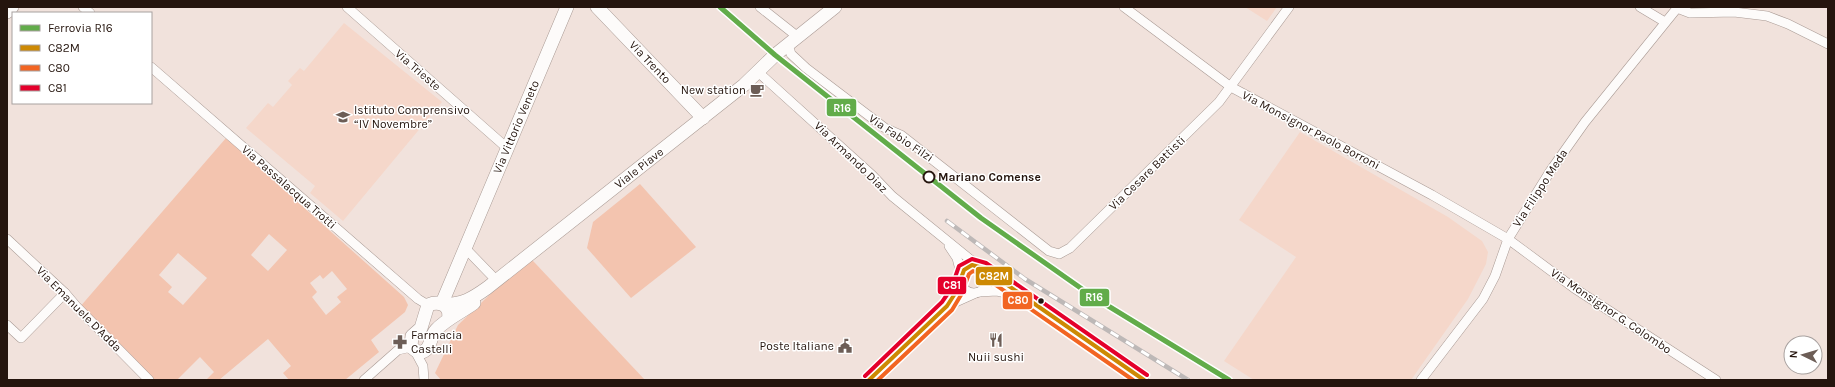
<svg xmlns="http://www.w3.org/2000/svg" width="1835" height="387" font-family="Karla,sans-serif">
<style>
.built{fill:#f5d7ca}
.green{fill:#f3c4af;fill-rule:evenodd}
.lines{fill:none;stroke-linecap:round;stroke-linejoin:round}
.street-casing{stroke:#a99a94;stroke-width:10}
.secondary-casing{stroke:#a99a94;stroke-width:14}
.street{stroke:#fdfbfa;stroke-width:9}
.secondary{stroke:#fdfbfa;stroke-width:13}
.rail-casing{stroke:#bdb8b7;stroke-width:4.5}
.rail{stroke:#fff;stroke-width:3;stroke-dasharray:9;stroke-linecap:butt}
.bus-1-casing{stroke:#fff;stroke-width:7}
.bus-2-casing{stroke:#fff;stroke-width:7}
.bus-3-casing{stroke:#fff;stroke-width:7}
.bus-1{stroke:#cd8903;stroke-width:4}
.bus-2{stroke:#f26522;stroke-width:4}
.bus-3{stroke:#e4002b;stroke-width:4}
.rail-1-casing{stroke:#fff;stroke-width:8}
.rail-1{stroke:#62ac4a;stroke-width:5}
.stop-dot{fill:#fff;stroke:#25150e;stroke-width:2}
.bus-dot{fill:#25150e;stroke:#fff;stroke-width:1.5}
.labels{text-anchor:middle;stroke-width:3;stroke-linejoin:round;paint-order:stroke}
.street-label{font-size:12px;fill:#25150e;stroke:#fff}
.poi-label{font-size:12px;fill:#25150e;stroke:#fff;text-anchor:end}
.stop-label{font-size:12px;font-weight:bold;fill:#25150e;stroke:#fff;text-anchor:start}
.line-badge{stroke:#fff;stroke-width:1.5}
.badge-label{font-size:11px;text-anchor:middle;font-weight:bold;fill:#fff}
</style>
<rect width="100%" height="100%" fill="#f1e2dc"/>
<g class="built">
<polygon points="1245,7 1277,7 1267,21"/>
<polygon points="344,23 442,102 343,221 310,193 315,186 246,128 268,103 273,107 292,85 288,81 300,68 304,71"/>
<polygon points="1300,132 1448,217 1482,241 1488,252 1486,264 1468,299 1411,380 1254,380 1224,361 1296,257 1239,220"/>
</g>
<g class="green">
<path d="M226,138L404,297L408,305L405,312L371,340L379,352L345,380H289L283,373L291,366L268,339L219,380H206L214,372L200,357L177,380H155L79,308ZM269,234L287,250L268,271L251,255ZM178,253L207,278L183,305L168,292L172,287L159,275ZM332,271L347,289L337,297L341,302L326,315L312,297L317,292L310,283L320,275L323,279Z"/>
<polygon points="640,184 696,247 631,298 587,248 593,222"/>
<polygon points="529,257 535,263 645,380 441,380 435,373 458,325"/>
</g>
<g class="lines">
<defs>
<g id="street">
<polyline points="83,7 90,13"/>
<polyline points="347,7 507,148"/>
<polyline points="760,7 798,37"/>
<polyline points="1124,7 1231,87 1432,195 1508,239 1574,288 1716,380"/>
<polyline points="1640,7 1665,22"/>
<polyline points="1677,8 1690,13 1734,12 1767,16 1788,24 1828,44"/>
<polyline points="788,45 791,54 806,68 885,128 901,135 1049,251 1059,254 1070,248 1219,102 1289,7"/>
<polyline points="151,67 418,299 428,305"/>
<polyline points="758,72 872,175 892,196 977,265"/>
<polyline points="7,239 65,293 76,306 149,380"/>
<polyline points="949,246 957,258 961,274"/>
<polyline points="465,248 497,281"/>
<circle cx="974" cy="279" r="14"/>
<polyline points="986,271 1144,380"/>
<polyline points="979,292 997,291 1019,296"/>
<polyline points="947,306 976,293"/>
<polyline points="7,325 21,338 65,293"/>
<polyline points="415,351 423,366 424,380"/>
<polyline points="364,380 398,350 411,347"/>
<polyline points="869,380 947,306 956,292 961,279"/>
<polyline points="1421,380 1483,299 1495,276 1508,239 1551,170 1585,122 1678,7"/>
</g>
<g id="secondary">
<polyline points="597,7 703,118"/>
<polyline points="7,12 12,7"/>
<polyline points="442,303 567,7"/>
<path d="M444,304C462,305 473,298 487,288L744,85L775,55L835,7"/>
<path d="M448,320C452,306 440,300 428,305L421,328L412,336L411,347L419,353C433,350 428,339 436,330C446,319 462,312 474,303"/>
</g>
</defs>
<use href="#street" class="street-casing"/>
<use href="#secondary" class="secondary-casing"/>
<use href="#street" class="street"/>
<use href="#secondary" class="secondary"/>
<defs>
<polyline id="rail" points="947,221 1025,279 1188,380"/>
</defs>
<use href="#rail" class="rail-casing"/>
<use href="#rail" class="rail"/>
<defs>
<polyline id="bus-1" points="869,380 947,306 956,292 964,270 972,265 983,268 1144,380"/>
<polyline id="bus-2" points="878,380 952,310 961,295 969,274 973,271 980,274 1133,380"/>
<polyline id="bus-3" points="865,376 942,302 951,289 959,266 972,259 986,263 1147,375"/>
</defs>
<use href="#bus-1" class="bus-1-casing"/>
<use href="#bus-2" class="bus-2-casing"/>
<use href="#bus-3" class="bus-3-casing"/>
<use href="#bus-1" class="bus-1"/>
<use href="#bus-2" class="bus-2"/>
<use href="#bus-3" class="bus-3"/>
<defs>
<polyline id="rail-1" points="720,7 775,55 981,218 1092,296 1229,380"/>
</defs>
<use href="#rail-1" class="rail-1-casing"/>
<use href="#rail-1" class="rail-1"/>
</g>
<defs>
<symbol id="cafe-bare" viewBox="-9 -9 18 18"><path d="M-5.5-4.5H6V0H3Q3 3.5 0 3.5H-2.5Q-5.5 3.5-5.5 0ZM3-3.2v2h1.7v-2ZM-6 4.5H4V6H-6Z" fill="#6c5d56" stroke="#fff" stroke-width="2.5" paint-order="stroke"/></symbol>
<symbol id="school-bare" viewBox="-9 -9 18 18"><path d="M0-5L7-2L0 1L-7-2ZM-4 1L0 2.5L4 1V4Q0 6-4 4Z" fill="#6c5d56" stroke="#fff" stroke-width="2.5" paint-order="stroke"/></symbol>
<symbol id="restaurant-bare" viewBox="-9 -9 18 18"><path d="M-5-6h1v4h1v-4h1v4h1v-4h1v5L-1.5 .5V6h-2V.5L-5-1ZM5-6V6H3V1.5H1.5Q1.5-4 5-6Z" fill="#6c5d56" stroke="#fff" stroke-width="2.5" paint-order="stroke"/></symbol>
<symbol id="pharmacy-bare" viewBox="-9 -9 18 18"><path d="M-2-6h4v4h4v4h-4v4h-4v-4h-4v-4h4Z" fill="#6c5d56" stroke="#fff" stroke-width="2.5" paint-order="stroke"/></symbol>
<symbol id="civic-bare" viewBox="-9 -9 18 18"><path d="M-.6-6.5H3V-4.5H.6V-3L4-1V1h2V6H-6V1h2V-1L-.6-3ZM-1.2 2.5V6h2.4V2.5Z" fill="#6c5d56" stroke="#fff" stroke-width="2.5" paint-order="stroke"/></symbol>
</defs>
<g fill-rule="evenodd">
<use href="#cafe-bare" x="747" y="80" width="20" height="20"/>
<use href="#school-bare" x="333" y="107" width="20" height="20"/>
<use href="#restaurant-bare" x="986" y="330" width="20" height="20"/>
<use href="#pharmacy-bare" x="390" y="332" width="20" height="20"/>
<use href="#civic-bare" x="835" y="336" width="20" height="20"/>
</g>
<circle class="stop-dot" cx="929" cy="177" r="5.5"/>
<circle class="bus-dot" cx="1041" cy="301" r="3.5"/>
<g class="labels">
<g class="street-label">
<text transform="translate(650 62) rotate(46)" y="4">Via Trento</text>
<text transform="translate(418 70) rotate(41)" y="4">Via Trieste</text>
<text transform="translate(516 127) rotate(-67)" y="4">Via Vittorio Veneto</text>
<text transform="translate(1311 130) rotate(28)" y="4">Via Monsignor Paolo Borroni</text>
<text transform="translate(901 138) rotate(34)" y="4">Via Fabio Filzi</text>
<text transform="translate(851 157) rotate(44)" y="4">Via Armando Diaz</text>
<text transform="translate(639 168) rotate(-38)" y="4">Viale Piave</text>
<text transform="translate(1147 173) rotate(-44)" y="4">Via Cesare Battisti</text>
<text transform="translate(289 187) rotate(41)" y="4">Via Passalacqua Trotti</text>
<text transform="translate(1540 188) rotate(-57)" y="4">Via Filippo Meda</text>
<text transform="translate(79 309) rotate(45)" y="4">Via Emanuele D'Adda</text>
<text transform="translate(1611 311) rotate(34)" y="4">Via Monsignor G. Colombo</text>
</g>
<g class="poi-label">
<text x="746" y="94">New station</text>
<text x="354" y="114" text-anchor="start">Istituto Comprensivo<tspan x="354" dy="14">“IV Novembre”</tspan></text>
<text x="411" y="339" text-anchor="start">Farmacia<tspan x="411" dy="14">Castelli</tspan></text>
<text x="834" y="350">Poste Italiane</text>
<text x="996" y="361" text-anchor="middle">Nuii sushi</text>
</g>
<g class="stop-label">
<text x="938" y="181">Mariano Comense</text>
</g>
</g>
<g class="line-badge">
<rect x="826" y="98" width="31" height="19" rx="4" fill="#62ac4a"/>
<rect x="975" y="266" width="38" height="20" rx="4" fill="#cd8903"/>
<rect x="937" y="276" width="30" height="19" rx="4" fill="#e4002b"/>
<rect x="1079" y="288" width="31" height="19" rx="4" fill="#62ac4a"/>
<rect x="1002" y="291" width="31" height="19" rx="4" fill="#f26522"/>
</g>
<g class="badge-label">
<text x="842" y="112">R16</text>
<text x="994" y="280">C82M</text>
<text x="952" y="289">C81</text>
<text x="1094" y="301">R16</text>
<text x="1018" y="304">C80</text>
</g>
<rect width="1835" height="387" fill="none" stroke="#25150e" stroke-width="16"/>
<rect x="12" y="12" width="140" height="92" fill="#ffffff" stroke="#a8a19f"/>
<rect x="20" y="25" width="20" height="6" fill="#62ac4a" stroke="#a8a19f"/>
<text x="48" y="32" font-size="12" fill="#25150e">Ferrovia R16</text>
<rect x="20" y="45" width="20" height="6" fill="#cd8903" stroke="#a8a19f"/>
<text x="48" y="52" font-size="12" fill="#25150e">C82M</text>
<rect x="20" y="65" width="20" height="6" fill="#f26522" stroke="#a8a19f"/>
<text x="48" y="72" font-size="12" fill="#25150e">C80</text>
<rect x="20" y="85" width="20" height="6" fill="#e4002b" stroke="#a8a19f"/>
<text x="48" y="92" font-size="12" fill="#25150e">C81</text>
<g transform="translate(1803 355) rotate(275)"><circle r="19" fill="#ffffff" stroke="#a8a19f"/>
<path d="M0-3L7 15L0 10L-7 15Z" fill="#6c5d56"/>
<text y="-6" font-size="11" font-weight="bold" text-anchor="middle" fill="#25150e">N</text>
</g>
</svg>
